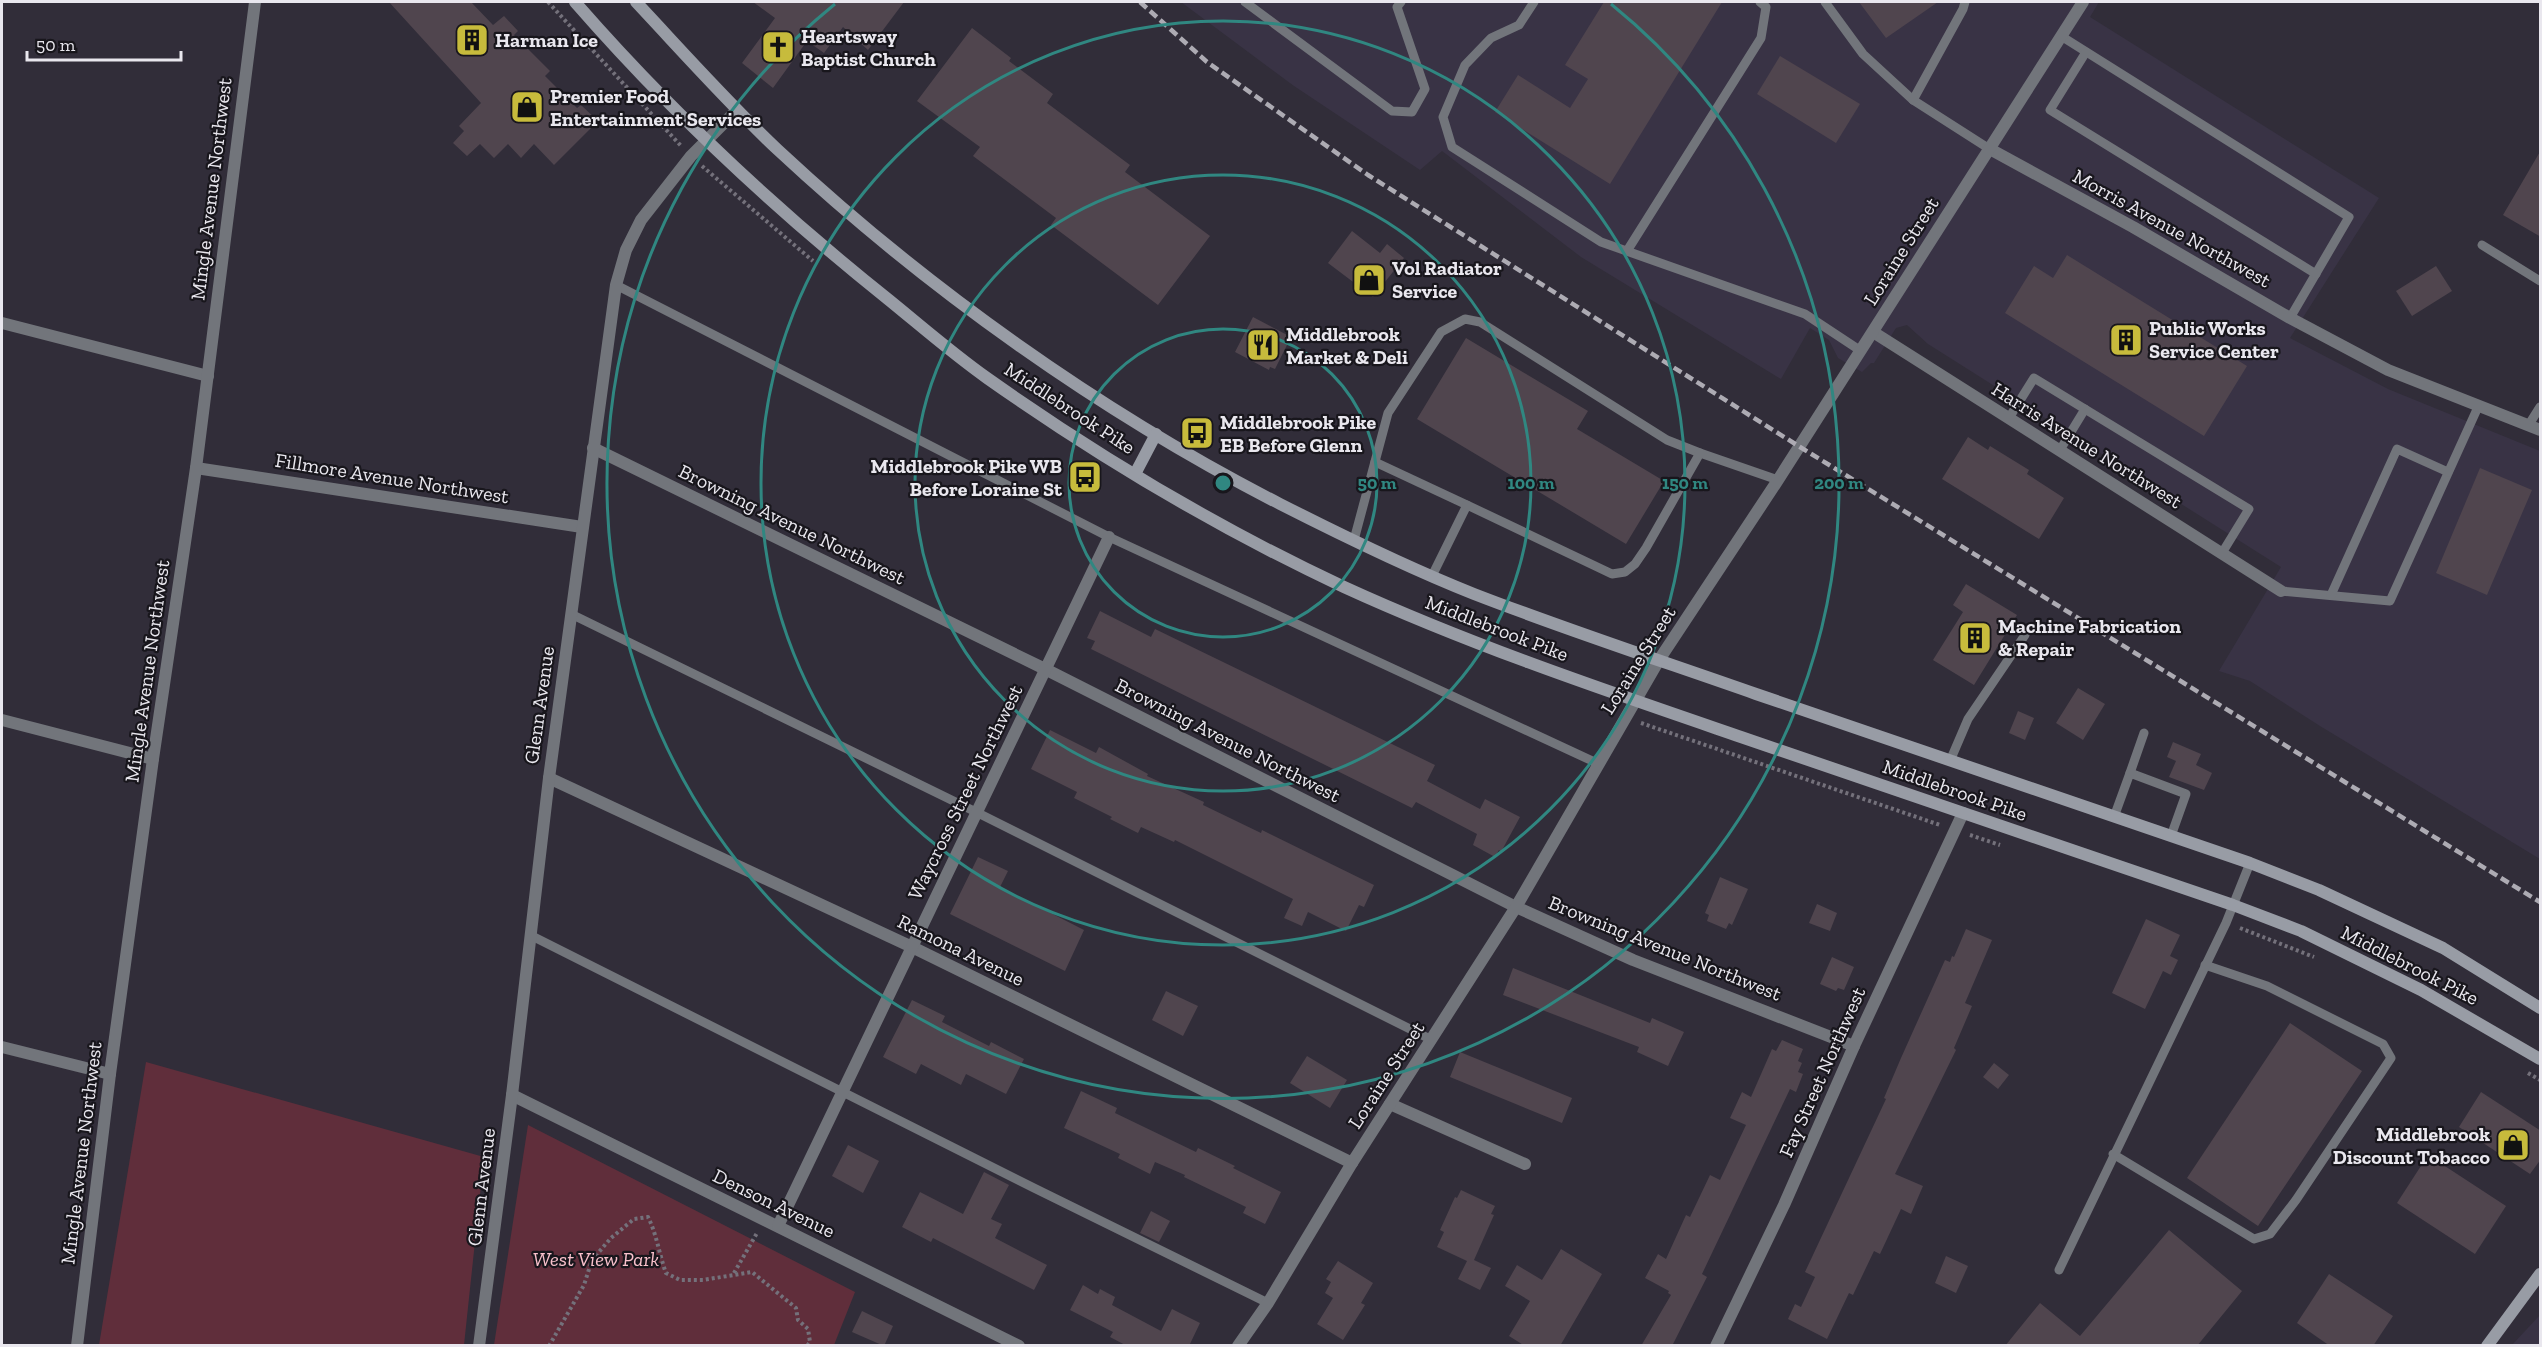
<svg xmlns="http://www.w3.org/2000/svg" width="2542" height="1347" font-family="'Zilla Slab',serif">
<style>
.built{fill:#393345}
.green{fill:#602e3b}
.building{fill:#50454e}
.lines{fill:none;stroke-linecap:round;stroke-linejoin:round}
.path{stroke:#74717b;stroke-width:4;stroke-dasharray:3 3;stroke-linecap:butt}
.lane{stroke:#72757b;stroke-width:9}
.street{stroke:#72757b;stroke-width:12}
.secondary{stroke:#989ca5;stroke-width:12}
.rail{stroke:#adabb3;stroke-width:4.5;stroke-dasharray:9 4.5;stroke-linecap:butt}
.ring{fill:none;stroke:#308781;stroke-width:3}
.labels{text-anchor:middle;stroke-width:4.5;stroke-linejoin:round;paint-order:stroke}
.poi-label{font-size:20px;font-weight:bold;fill:#e9e7ee;stroke:#18161c;text-anchor:start}
.street-label{font-size:20px;fill:#e9e7ee;stroke:#18161c}
.park-label{font-size:20px;font-style:italic;fill:#fac1cc;stroke:#18161c}
.centre{fill:#308781;stroke:#18161c;stroke-width:3}
.ring-label{font-size:18px;text-anchor:middle;font-weight:bold;fill:#308781;stroke:#18161c;stroke-width:4.5;stroke-linejoin:round;paint-order:stroke}
</style>
<rect width="100%" height="100%" fill="#312d39"/>
<g class="built">
<polygon points="1181,2 2099,2 2090,17 2379,198 2290,338 2388,389 2540,451 2540,859 2320,726 2250,681 2219,671 2281,567 1928,344 1907,325 1896,328 1874,363 1871,363 1862,372 1838,358 1829,340 1810,328 1781,379 1581,257 1442,151 1420,170 1294,86"/>
<polygon points="2540,1315 2540,1345 2512,1345"/>
</g>
<g class="green">
<polygon points="146,1062 484,1157 464,1345 99,1345"/>
<polygon points="528,1125 855,1292 834,1345 494,1345"/>
</g>
<g class="building">
<polygon points="389,2 471,2 493,25 504,16 518,31 514,35 550,71 545,76 577,108 581,105 598,121 554,165 534,144 521,158 508,144 494,158 480,144 467,156 453,143 464,131 459,126 481,103"/>
<polygon points="753,2 904,2 868,50 843,27 824,53 807,41 773,88 742,63 775,18"/>
<polygon points="1604,2 1722,2 1610,184 1495,112 1518,75 1570,108 1588,79 1565,65"/>
<polygon points="1859,2 1938,2 1886,38"/>
<polygon points="972,28 1011,58 1009,61 1053,94 1047,103 1130,165 1125,172 1210,236 1158,305 1051,225 1056,218 973,156 980,147 917,101"/>
<polygon points="1780,56 1860,104 1836,143 1757,94"/>
<polygon points="2541,150 2541,237 2503,215"/>
<polygon points="1352,231 1380,253 1387,244 1404,258 1373,297 1328,263"/>
<polygon points="2067,255 2247,366 2204,436 2005,313 2034,266 2053,278"/>
<polygon points="2436,266 2452,291 2412,316 2396,291"/>
<polygon points="1253,317 1291,337 1275,369 1270,367 1269,370 1235,352"/>
<polygon points="1466,338 1588,411 1577,429 1664,481 1626,544 1417,419"/>
<polygon points="1968,437 1988,450 1990,446 2029,470 2027,474 2064,498 2039,539 1942,479"/>
<polygon points="2480,468 2532,490 2487,595 2436,573"/>
<polygon points="1966,584 2017,615 1974,685 1933,660 1963,612 1953,605"/>
<polygon points="1100,611 1151,637 1155,629 1435,765 1427,781 1480,809 1485,799 1520,817 1501,852 1499,850 1495,857 1473,845 1477,834 1416,802 1412,808 1091,649 1095,641 1087,638"/>
<polygon points="2078,688 2105,704 2083,740 2056,723"/>
<polygon points="2018,711 2034,718 2025,740 2009,733"/>
<polygon points="1050,730 1096,753 1099,747 1148,774 1147,776 1204,802 1203,805 1261,833 1262,830 1374,885 1364,907 1359,905 1346,931 1308,912 1302,926 1284,918 1293,899 1175,840 1174,842 1141,827 1138,833 1110,819 1112,817 1074,798 1077,792 1031,769"/>
<polygon points="2173,742 2201,754 2196,765 2212,773 2204,790 2169,777 2176,761 2167,757"/>
<polygon points="978,857 1008,871 1000,887 1084,930 1065,971 950,914"/>
<polygon points="1720,877 1748,889 1732,925 1729,923 1726,929 1707,921 1709,915 1705,913"/>
<polygon points="1817,904 1837,913 1830,931 1809,923"/>
<polygon points="2146,919 2180,935 2170,956 2178,960 2171,975 2163,971 2145,1009 2112,993"/>
<polygon points="1966,929 1992,940 1965,1003 1972,1006 1954,1048 1956,1050 1895,1174 1923,1186 1911,1214 1901,1209 1880,1254 1874,1251 1853,1295 1849,1293 1827,1339 1788,1319 1795,1304 1801,1307 1815,1277 1805,1272 1886,1099 1884,1098 1901,1058 1945,960 1950,962 1952,956 1954,957"/>
<polygon points="1832,957 1854,967 1844,990 1838,988 1836,991 1820,984"/>
<polygon points="1513,968 1650,1023 1652,1018 1684,1032 1668,1066 1637,1052 1639,1047 1503,995"/>
<polygon points="1166,991 1198,1006 1183,1036 1152,1020"/>
<polygon points="912,1000 945,1016 942,1022 989,1046 991,1042 1024,1059 1006,1094 966,1074 961,1085 921,1064 916,1074 883,1057"/>
<polygon points="2290,1023 2362,1071 2258,1226 2187,1178"/>
<polygon points="1782,1040 1803,1049 1798,1061 1802,1063 1798,1072 1803,1074 1796,1092 1790,1089 1702,1274 1707,1277 1672,1346 1641,1346 1671,1295 1668,1293 1669,1291 1645,1278 1658,1254 1666,1259 1686,1215 1690,1217 1710,1175 1720,1180 1746,1125 1730,1118 1742,1092 1751,1097 1772,1049 1776,1051"/>
<polygon points="1460,1052 1572,1098 1562,1123 1450,1077"/>
<polygon points="1307,1056 1347,1080 1330,1108 1290,1083"/>
<polygon points="1994,1063 2009,1075 1998,1089 1983,1077"/>
<polygon points="1081,1091 1117,1108 1115,1113 1196,1152 1198,1148 1235,1166 1233,1168 1281,1192 1265,1224 1243,1213 1246,1207 1184,1177 1185,1175 1155,1162 1150,1174 1118,1158 1120,1154 1064,1128"/>
<polygon points="2481,1092 2541,1131 2541,1159 2530,1174 2459,1127"/>
<polygon points="848,1145 879,1161 863,1193 832,1176"/>
<polygon points="2428,1155 2506,1206 2475,1254 2397,1203"/>
<polygon points="984,1172 1009,1185 991,1219 1002,1224 995,1238 1047,1265 1034,1290 933,1238 931,1242 902,1227 920,1192 963,1214"/>
<polygon points="1461,1190 1495,1206 1491,1214 1494,1215 1474,1260 1491,1268 1480,1290 1458,1279 1467,1261 1437,1247 1444,1232 1440,1230 1455,1197 1457,1198"/>
<polygon points="1151,1211 1170,1221 1159,1242 1140,1233"/>
<polygon points="2169,1230 2242,1291 2197,1346 2005,1346 2040,1303 2080,1336"/>
<polygon points="1561,1249 1602,1274 1560,1346 1525,1346 1509,1336 1530,1301 1505,1286 1517,1265 1542,1280"/>
<polygon points="1946,1256 1968,1266 1956,1293 1935,1283"/>
<polygon points="1338,1261 1373,1283 1361,1303 1365,1305 1343,1340 1317,1324 1333,1298 1325,1293 1331,1282 1326,1279"/>
<polygon points="2329,1274 2393,1316 2373,1346 2330,1346 2297,1323"/>
<polygon points="1083,1285 1098,1294 1100,1289 1115,1297 1112,1305 1161,1331 1172,1309 1200,1323 1189,1346 1127,1346 1110,1337 1113,1332 1070,1310"/>
<polygon points="862,1311 893,1326 884,1346 852,1332"/>
</g>
<g class="lines">
<g class="path">
<polyline points="548,2 682,147"/>
<polyline points="702,166 813,261"/>
<polyline points="1641,723 1940,825"/>
<polyline points="1970,835 2000,845"/>
<polyline points="2240,928 2314,957"/>
<polyline points="2528,1073 2540,1080"/>
<polyline points="734,1273 757,1233"/>
<path d="M549,1346L584,1285L592,1260L611,1238L634,1219L648,1217C657,1235 659,1254 666,1273L680,1280H703L752,1272L796,1308L798,1320L808,1329L810,1342L807,1346"/>
</g>
<g class="lane">
<polyline points="1245,2 1392,111 1412,112 1425,89 1397,7 1401,2"/>
<polyline points="1534,2 1519,25 1491,38 1465,65 1443,117 1452,147 1601,242 1805,314 1861,351"/>
<polyline points="1825,2 1863,54 1913,100 1988,148"/>
<polyline points="2061,36 2349,217 2290,318"/>
<polyline points="2086,52 2050,110 2316,274"/>
<polyline points="1913,100 1963,9 1965,2"/>
<polyline points="2482,245 2540,281"/>
<polyline points="1627,251 1761,38 1766,7 1760,2"/>
<polyline points="616,285 1109,537 1599,764"/>
<polyline points="2009,418 2034,378 2249,509 2222,553"/>
<polyline points="2528,426 2540,407"/>
<polyline points="2060,450 2085,409"/>
<polyline points="1375,462 1467,505"/>
<polyline points="1354,540 1388,413 1441,332 1465,319 1480,322 1667,440 1700,453"/>
<polyline points="1432,576 1467,505 1612,574 1625,572 1635,564 1646,548 1700,453 1778,480"/>
<polyline points="2281,591 2390,601 2478,407"/>
<polyline points="2331,595 2397,449 2448,472"/>
<polyline points="571,614 976,812 1432,1040"/>
<polyline points="1950,761 1968,719 2025,635"/>
<polyline points="2130,773 2144,733"/>
<polyline points="2114,817 2130,773 2186,794 2171,836"/>
<polyline points="530,935 1034,1188 1268,1303"/>
<polyline points="2113,1154 2254,1239 2270,1234 2296,1200 2391,1058 2383,1044 2267,986 2205,965"/>
<polyline points="2059,1270 2226,923 2250,863"/>
</g>
<g class="street">
<polyline points="1988,148 2133,227 2290,318 2388,370 2540,430"/>
<polyline points="2,323 208,376"/>
<polyline points="1873,332 2281,591"/>
<polyline points="593,448 1045,669 1516,907 1633,960 1854,1046"/>
<polyline points="196,468 582,527"/>
<polyline points="2,720 153,759"/>
<polyline points="549,778 912,947 1352,1163"/>
<polyline points="2,1047 110,1074"/>
<polyline points="512,1095 1019,1346"/>
<polyline points="1390,1104 1525,1164"/>
<polyline points="778,1226 1109,537"/>
<polyline points="77,1346 110,1074 153,759 196,468 255,2"/>
<polyline points="479,1346 512,1095 549,778 616,285 626,250 641,220 691,156 737,110"/>
<polyline points="1238,1346 1268,1303 1352,1163 1516,907 1659,660 1778,480 2083,2"/>
<polyline points="1716,1346 1784,1205 1854,1046 1963,813"/>
</g>
<g class="secondary">
<path d="M575,2C670,111 775,209 889,300C921,326 953,354 987,378C1099,457 1220,529 1344,587C1473,646 1607,691 1741,737C1905,793 2069,849 2233,905L2301,931L2421,990L2540,1059"/>
<path d="M636,2C682,51 728,103 778,150C925,287 1100,412 1280,504C1343,536 1408,568 1474,594C1567,630 1662,661 1756,694C1921,751 2086,807 2250,863L2319,890L2443,948L2540,1008"/>
<polyline points="1135,474 1156,434"/>
<polyline points="2487,1346 2540,1274"/>
</g>
<polyline class="rail" points="1140,2 1207,62 1368,175 1800,447 2540,902"/>
</g>
<g class="ring">
<circle cx="1223" cy="483" r="154"/>
<circle cx="1223" cy="483" r="308"/>
<circle cx="1223" cy="483" r="462"/>
<path d="M1611 4A616 616 0 1 1 835 4"/>
</g>
<defs>
<symbol id="building-square" viewBox="-11 -11 22 22"><rect x="-9" y="-9" width="18" height="18" rx="4" fill="#c7bb3c" stroke="#18161c"/><path d="M-4-6H4V6H1V3H-1V6H-4ZM-2.5-4.3h1.7v1.8h-1.7ZM.8-4.3h1.7v1.8H.8ZM-2.5-1h1.7V.8h-1.7ZM.8-1h1.7V.8H.8Z" fill="#111"/></symbol>
<symbol id="church-square" viewBox="-11 -11 22 22"><rect x="-9" y="-9" width="18" height="18" rx="4" fill="#c7bb3c" stroke="#18161c"/><path d="M-1.2-6h2.4v3.5h3.3v2.4h-3.3V6h-2.4V-.1h-3.3v-2.4h3.3Z" fill="#111"/></symbol>
<symbol id="shop-square" viewBox="-11 -11 22 22"><rect x="-9" y="-9" width="18" height="18" rx="4" fill="#c7bb3c" stroke="#18161c"/><path d="M-5-2.5h2.3a2.7 3.5 0 0 1 5.4 0H5L5.5 6h-11ZM-1.5-2.5h3a1.5 2.3 0 0 0-3 0Z" fill="#111"/></symbol>
<symbol id="restaurant-square" viewBox="-11 -11 22 22"><rect x="-9" y="-9" width="18" height="18" rx="4" fill="#c7bb3c" stroke="#18161c"/><path d="M-5-6h1v4h1v-4h1v4h1v-4h1v5L-1.5 .5V6h-2V.5L-5-1ZM5-6V6H3V1.5H1.5Q1.5-4 5-6Z" fill="#111"/></symbol>
<symbol id="bus-square" viewBox="-11 -11 22 22"><rect x="-9" y="-9" width="18" height="18" rx="4" fill="#c7bb3c" stroke="#18161c"/><path d="M-5-6H5V4H4V6H2V4H-2V6H-4V4H-5ZM-3.5-4V0h7V-4ZM-3.5 1.2v1.5H-2V1.2ZM2 1.2v1.5H3.5V1.2Z" fill="#111"/></symbol>
</defs>
<g fill-rule="evenodd">
<use href="#building-square" x="453" y="21" width="38" height="38"/>
<use href="#church-square" x="759" y="28" width="38" height="38"/>
<use href="#shop-square" x="508" y="88" width="38" height="38"/>
<use href="#shop-square" x="1350" y="261" width="38" height="38"/>
<use href="#building-square" x="2107" y="321" width="38" height="38"/>
<use href="#restaurant-square" x="1244" y="326" width="38" height="38"/>
<use href="#bus-square" x="1178" y="414" width="38" height="38"/>
<use href="#bus-square" x="1066" y="458" width="38" height="38"/>
<use href="#building-square" x="1956" y="619" width="38" height="38"/>
<use href="#shop-square" x="2494" y="1126" width="38" height="38"/>
</g>
<g class="labels">
<g class="poi-label">
<text x="801" y="43">Heartsway<tspan x="801" dy="23">Baptist Church</tspan></text>
<text x="495" y="47">Harman Ice</text>
<text x="550" y="103">Premier Food<tspan x="550" dy="23">Entertainment Services</tspan></text>
<text x="1392" y="275">Vol Radiator<tspan x="1392" dy="23">Service</tspan></text>
<text x="2149" y="335">Public Works<tspan x="2149" dy="23">Service Center</tspan></text>
<text x="1286" y="341">Middlebrook<tspan x="1286" dy="23">Market &amp; Deli</tspan></text>
<text x="1220" y="429">Middlebrook Pike<tspan x="1220" dy="23">EB Before Glenn</tspan></text>
<text x="1062" y="473" text-anchor="end">Middlebrook Pike WB<tspan x="1062" dy="23">Before Loraine St</tspan></text>
<text x="1998" y="633">Machine Fabrication<tspan x="1998" dy="23">&amp; Repair</tspan></text>
<text x="2490" y="1141" text-anchor="end">Middlebrook<tspan x="2490" dy="23">Discount Tobacco</tspan></text>
</g>
<g class="street-label">
<text transform="translate(211 189) rotate(-83)" y="7">Mingle Avenue Northwest</text>
<text transform="translate(2172 228) rotate(29)" y="7">Morris Avenue Northwest</text>
<text transform="translate(1901 251) rotate(-58)" y="7">Loraine Street</text>
<text transform="translate(1070 408) rotate(33)" y="7">Middlebrook Pike</text>
<text transform="translate(2087 445) rotate(32)" y="7">Harris Avenue Northwest</text>
<text transform="translate(392 478) rotate(9)" y="7">Fillmore Avenue Northwest</text>
<text transform="translate(792 524) rotate(26)" y="7">Browning Avenue Northwest</text>
<text transform="translate(1497 628) rotate(21)" y="7">Middlebrook Pike</text>
<text transform="translate(1638 660) rotate(-58)" y="7">Loraine Street</text>
<text transform="translate(147 671) rotate(-82)" y="7">Mingle Avenue Northwest</text>
<text transform="translate(539 705) rotate(-82)" y="7">Glenn Avenue</text>
<text transform="translate(1228 740) rotate(27)" y="7">Browning Avenue Northwest</text>
<text transform="translate(1955 790) rotate(19)" y="7">Middlebrook Pike</text>
<text transform="translate(965 792) rotate(-64)" y="7">Waycross Street Northwest</text>
<text transform="translate(1665 948) rotate(22)" y="7">Browning Avenue Northwest</text>
<text transform="translate(961 950) rotate(26)" y="7">Ramona Avenue</text>
<text transform="translate(2410 965) rotate(27)" y="7">Middlebrook Pike</text>
<text transform="translate(1822 1072) rotate(-66)" y="7">Fay Street Northwest</text>
<text transform="translate(1386 1075) rotate(-57)" y="7">Loraine Street</text>
<text transform="translate(81 1153) rotate(-83)" y="7">Mingle Avenue Northwest</text>
<text transform="translate(481 1187) rotate(-83)" y="7">Glenn Avenue</text>
<text transform="translate(774 1203) rotate(26)" y="7">Denson Avenue</text>
</g>
<g class="park-label">
<text x="596" y="1266">West View Park</text>
</g>
</g>
<circle cx="1223" cy="483" r="9" class="centre"/>
<g class="ring-label">
<text x="1377" y="489">50 m</text>
<text x="1531" y="489">100 m</text>
<text x="1685" y="489">150 m</text>
<text x="1839" y="489">200 m</text>
</g>
<rect width="2542" height="1347" fill="none" stroke="#e9e7ee" stroke-width="6"/>
<path d="M27 51v9h154v-9" fill="none" stroke="#e9e7ee" stroke-width="3"/>
<text x="36" y="51" font-size="18" fill="#e9e7ee" stroke="#18161c" stroke-width="4.5" paint-order="stroke">50 m</text>
</svg>
